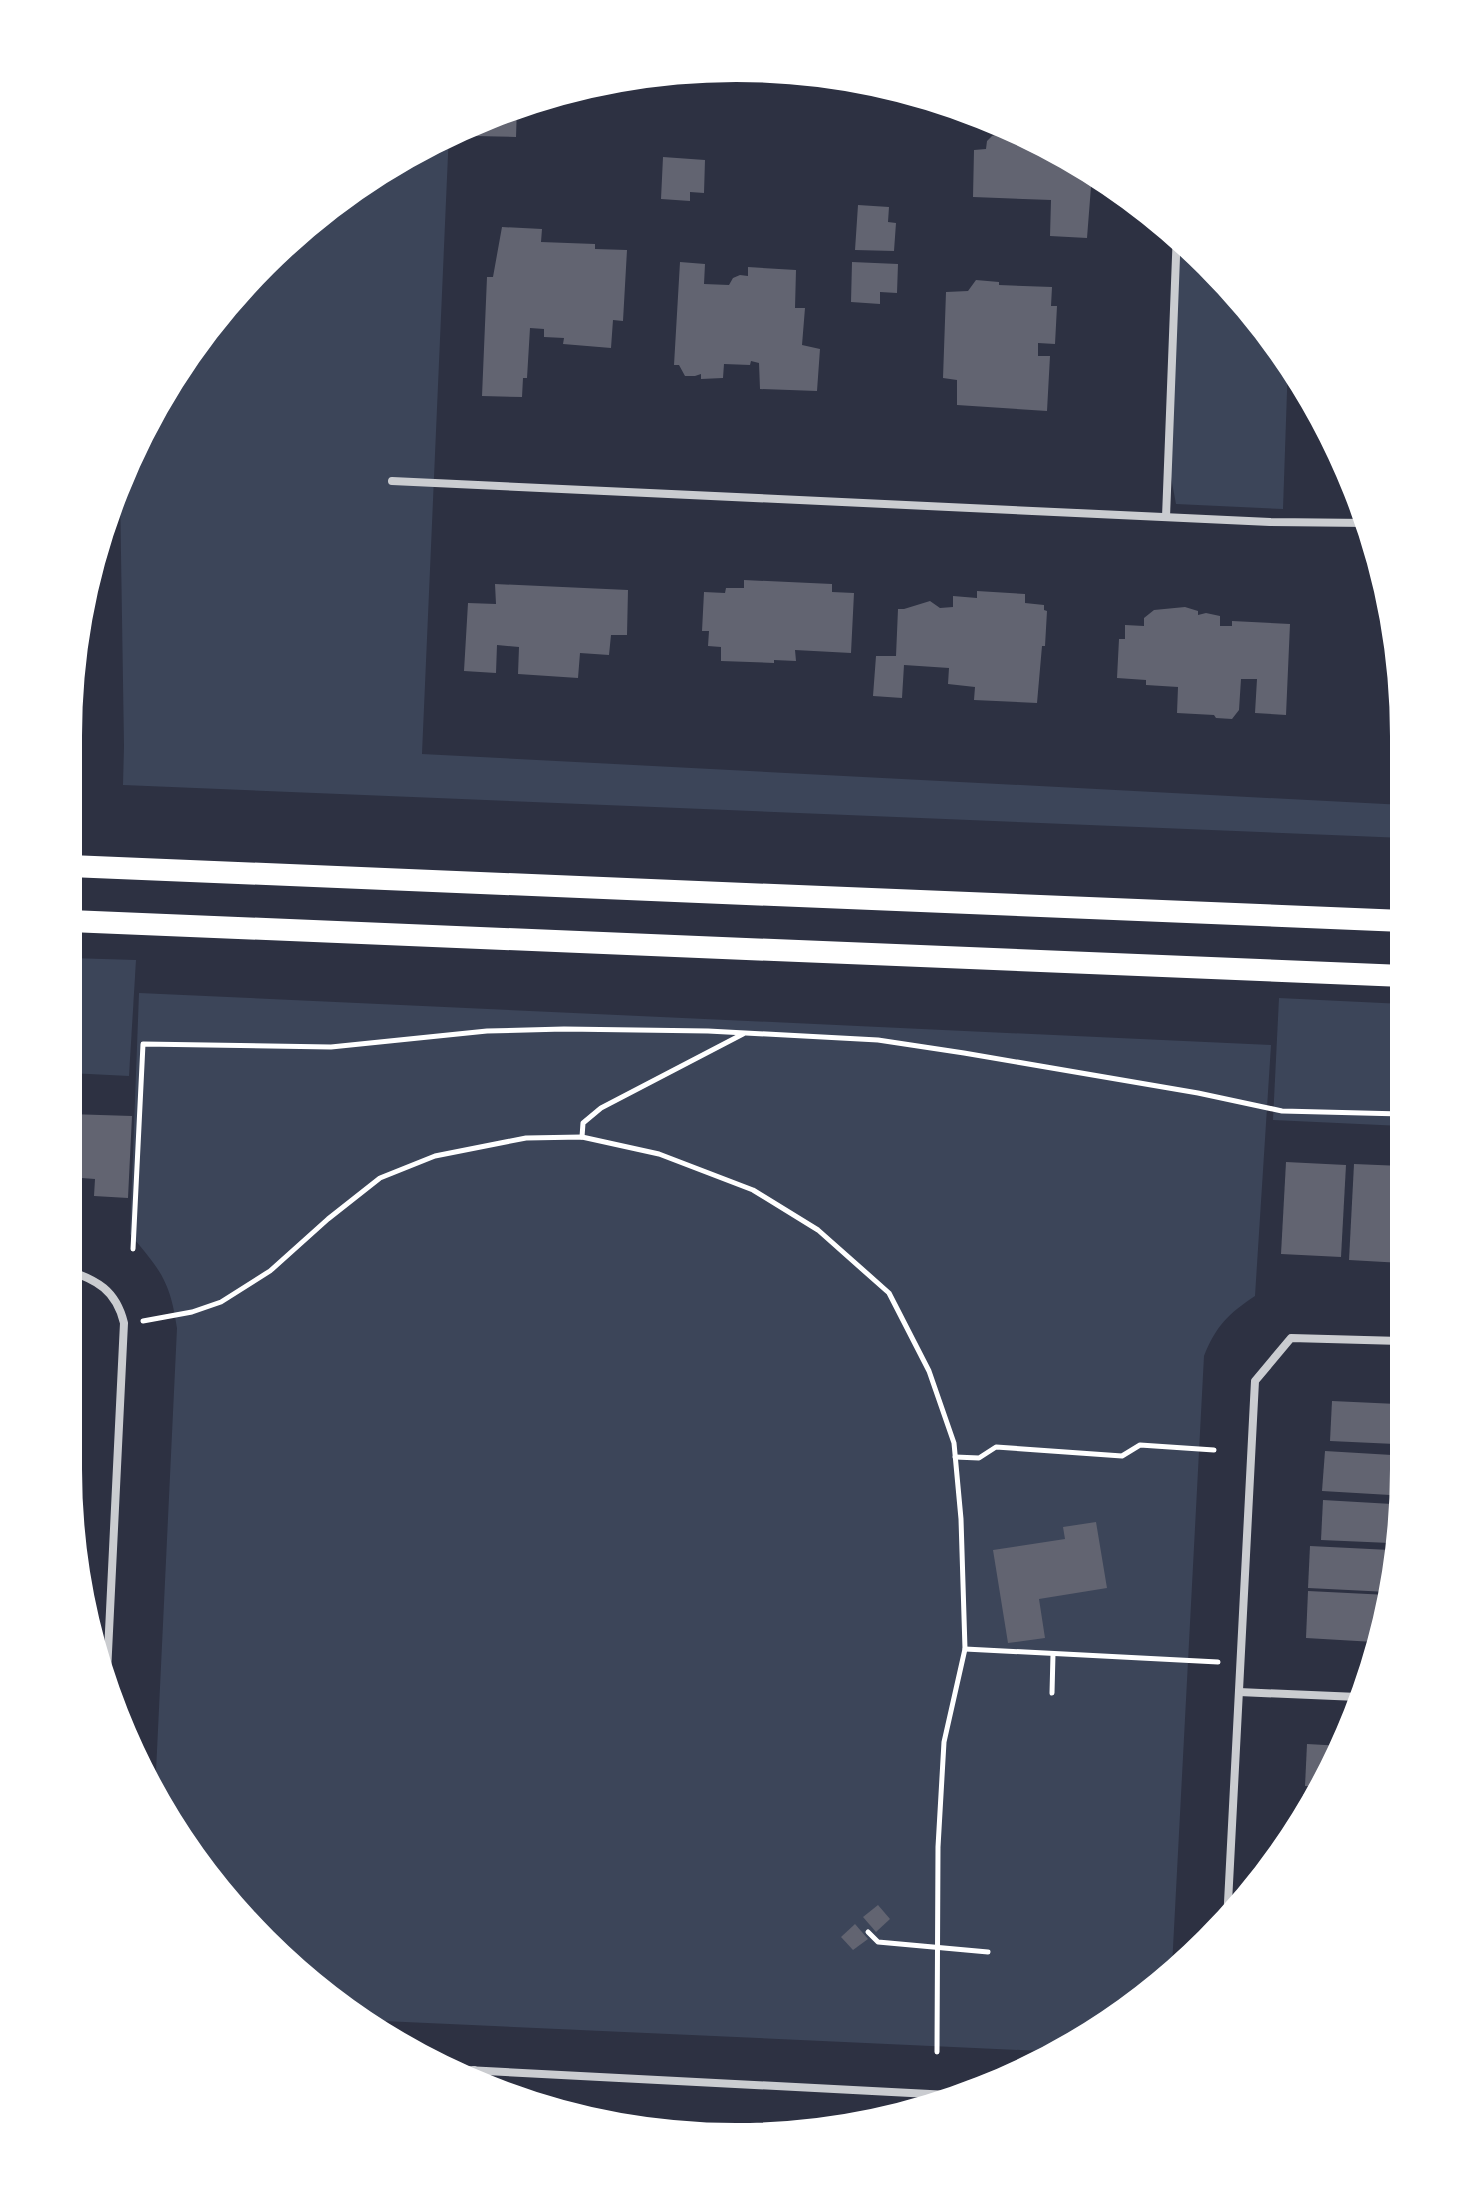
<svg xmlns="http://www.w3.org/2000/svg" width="1472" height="2205" font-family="'Asap Condensed',sans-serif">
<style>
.green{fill:#3c4559}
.building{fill:#626471}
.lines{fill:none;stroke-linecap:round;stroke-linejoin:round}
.path{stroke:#fff;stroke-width:5}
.minor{stroke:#caccd0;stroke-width:8}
.trunk{stroke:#fff;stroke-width:22}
.rim{fill:none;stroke:#fff;stroke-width:4}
</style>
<rect width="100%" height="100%" fill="#2d3142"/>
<g class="green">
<polygon points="449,132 422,754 1404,805 1404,838 123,785 124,746 120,490 135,440 233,294 328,204 440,135"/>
<polygon points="1180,235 1268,328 1288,362 1283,509 1176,504 1168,461"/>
<polygon points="70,958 136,960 129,1076 69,1073"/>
<path d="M139,993L1271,1045L1255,1296C1228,1314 1216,1326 1204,1356L1172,1967L1071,2049L1063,2052L361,2020L328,2000L179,1842L155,1793L177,1328C170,1280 160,1270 130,1234Z"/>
<polygon points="1279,998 1403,1004 1402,1126 1273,1120"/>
</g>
<g class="building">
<polygon points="517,106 516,137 474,136 475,122"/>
<polygon points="998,123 1071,156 1065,156 1065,163 1070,163 1070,173 1092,174 1087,238 1050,236 1051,200 973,197 974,150 986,149 987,141 992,136 998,134"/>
<polygon points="663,157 705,160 704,193 690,192 690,201 661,199"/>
<polygon points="858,205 889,207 888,222 896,223 894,251 855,250"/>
<polygon points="502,227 542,229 541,242 595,244 595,249 627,250 623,321 613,320 611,348 563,344 564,338 544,337 544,329 530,328 527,378 523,378 522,397 482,396 487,277 493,277"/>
<polygon points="680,262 705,264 704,284 729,285 733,278 740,275 748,276 748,267 796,270 795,308 805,308 802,345 820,349 817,391 760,389 759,363 751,361 750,365 724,364 723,378 701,379 701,374 695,376 685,376 679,365 674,365"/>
<polygon points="852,262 898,264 897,293 880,292 880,304 851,302"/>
<polygon points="976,280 999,282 999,285 1052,287 1051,306 1057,306 1055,344 1038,343 1038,356 1050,356 1047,411 957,405 957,380 943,378 946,292 968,291"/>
<polygon points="744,580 832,584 832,592 854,593 851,653 795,650 796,661 774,660 774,663 721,661 721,647 708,646 709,631 702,631 704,592 725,593 726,588 744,588"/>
<polygon points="495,584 628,590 627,635 611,635 609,655 580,653 578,678 518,674 519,647 497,645 496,673 464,671 468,603 496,604"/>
<polygon points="977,591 1025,594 1025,603 1044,605 1044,610 1047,611 1045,646 1042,646 1037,703 974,700 975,687 948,684 949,668 904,665 902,698 873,696 876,656 896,656 898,609 904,609 930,601 940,608 953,607 953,596 977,598"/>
<polygon points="1185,607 1198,611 1198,615 1206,613 1220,616 1220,626 1232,626 1232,621 1290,624 1286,715 1255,713 1257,679 1241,679 1239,710 1232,719 1216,718 1214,715 1177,713 1178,687 1146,685 1146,680 1117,678 1119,639 1125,639 1125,625 1144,626 1144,618 1154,610"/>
<polygon points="69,1114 132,1116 128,1198 94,1196 95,1179 68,1177"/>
<polygon points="1286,1162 1346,1165 1341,1257 1281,1254"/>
<polygon points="1354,1164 1402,1166 1402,1263 1349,1260"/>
<polygon points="1332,1401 1397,1404 1395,1444 1330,1441"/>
<polygon points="1325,1451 1392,1455 1390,1495 1322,1491"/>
<polygon points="1323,1500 1392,1504 1390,1543 1321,1540"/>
<polygon points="1096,1522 1107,1588 1039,1599 1045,1638 1008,1643 993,1550 1065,1539 1063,1527"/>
<polygon points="1310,1546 1390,1550 1388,1592 1308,1588"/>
<polygon points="1308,1591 1388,1595 1374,1642 1306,1638"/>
<polygon points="1307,1744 1343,1746 1337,1765 1322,1787 1305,1786"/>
<polygon points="1303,1794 1318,1794 1302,1817"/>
<polygon points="878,1905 890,1919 876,1932 863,1917"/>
<polygon points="855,1924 868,1939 853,1950 841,1937"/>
</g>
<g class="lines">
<g class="path">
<polyline points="582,1137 583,1123 601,1108 743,1034"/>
<polyline points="133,1249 143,1044 331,1047 487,1031 564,1029 708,1031 878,1040 964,1053 1198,1093 1282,1111 1402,1114"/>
<polyline points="143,1321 192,1312 221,1302 270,1271 328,1219 380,1178 435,1156 526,1138 582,1137 659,1154 753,1190 818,1230 889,1293 929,1371 954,1443 961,1519 965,1649 944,1742 938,1847 937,2052"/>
<polyline points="955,1457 979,1458 996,1447 1122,1456 1140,1445 1214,1450"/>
<polyline points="965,1649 1218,1662"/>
<polyline points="1052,1693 1053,1654"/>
<polyline points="868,1932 878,1942 988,1952"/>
</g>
<g class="minor">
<polyline points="392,481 1270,522 1368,523"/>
<polyline points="1166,517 1177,231"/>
<path d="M67,1270C97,1280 116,1290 124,1323L106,1693"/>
<polyline points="1239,1692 1358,1697"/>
<polyline points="1227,1922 1255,1381 1291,1338 1401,1341"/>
<polyline points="447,2069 949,2095"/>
<polyline points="474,2084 474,2070"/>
</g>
<g class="trunk">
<polyline points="70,866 1403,921"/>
<polyline points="70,921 1403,976"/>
</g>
</g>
<path d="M0 0H1472V2205H0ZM736 80H736A656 656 0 0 1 1392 736V1469A656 656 0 0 1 736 2125H736A656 656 0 0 1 80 1469V736A656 656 0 0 1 736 80Z" fill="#fff" fill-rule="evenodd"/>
<path class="rim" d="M736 80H736A656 656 0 0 1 1392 736V1469A656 656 0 0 1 736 2125H736A656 656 0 0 1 80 1469V736A656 656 0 0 1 736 80Z"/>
</svg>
